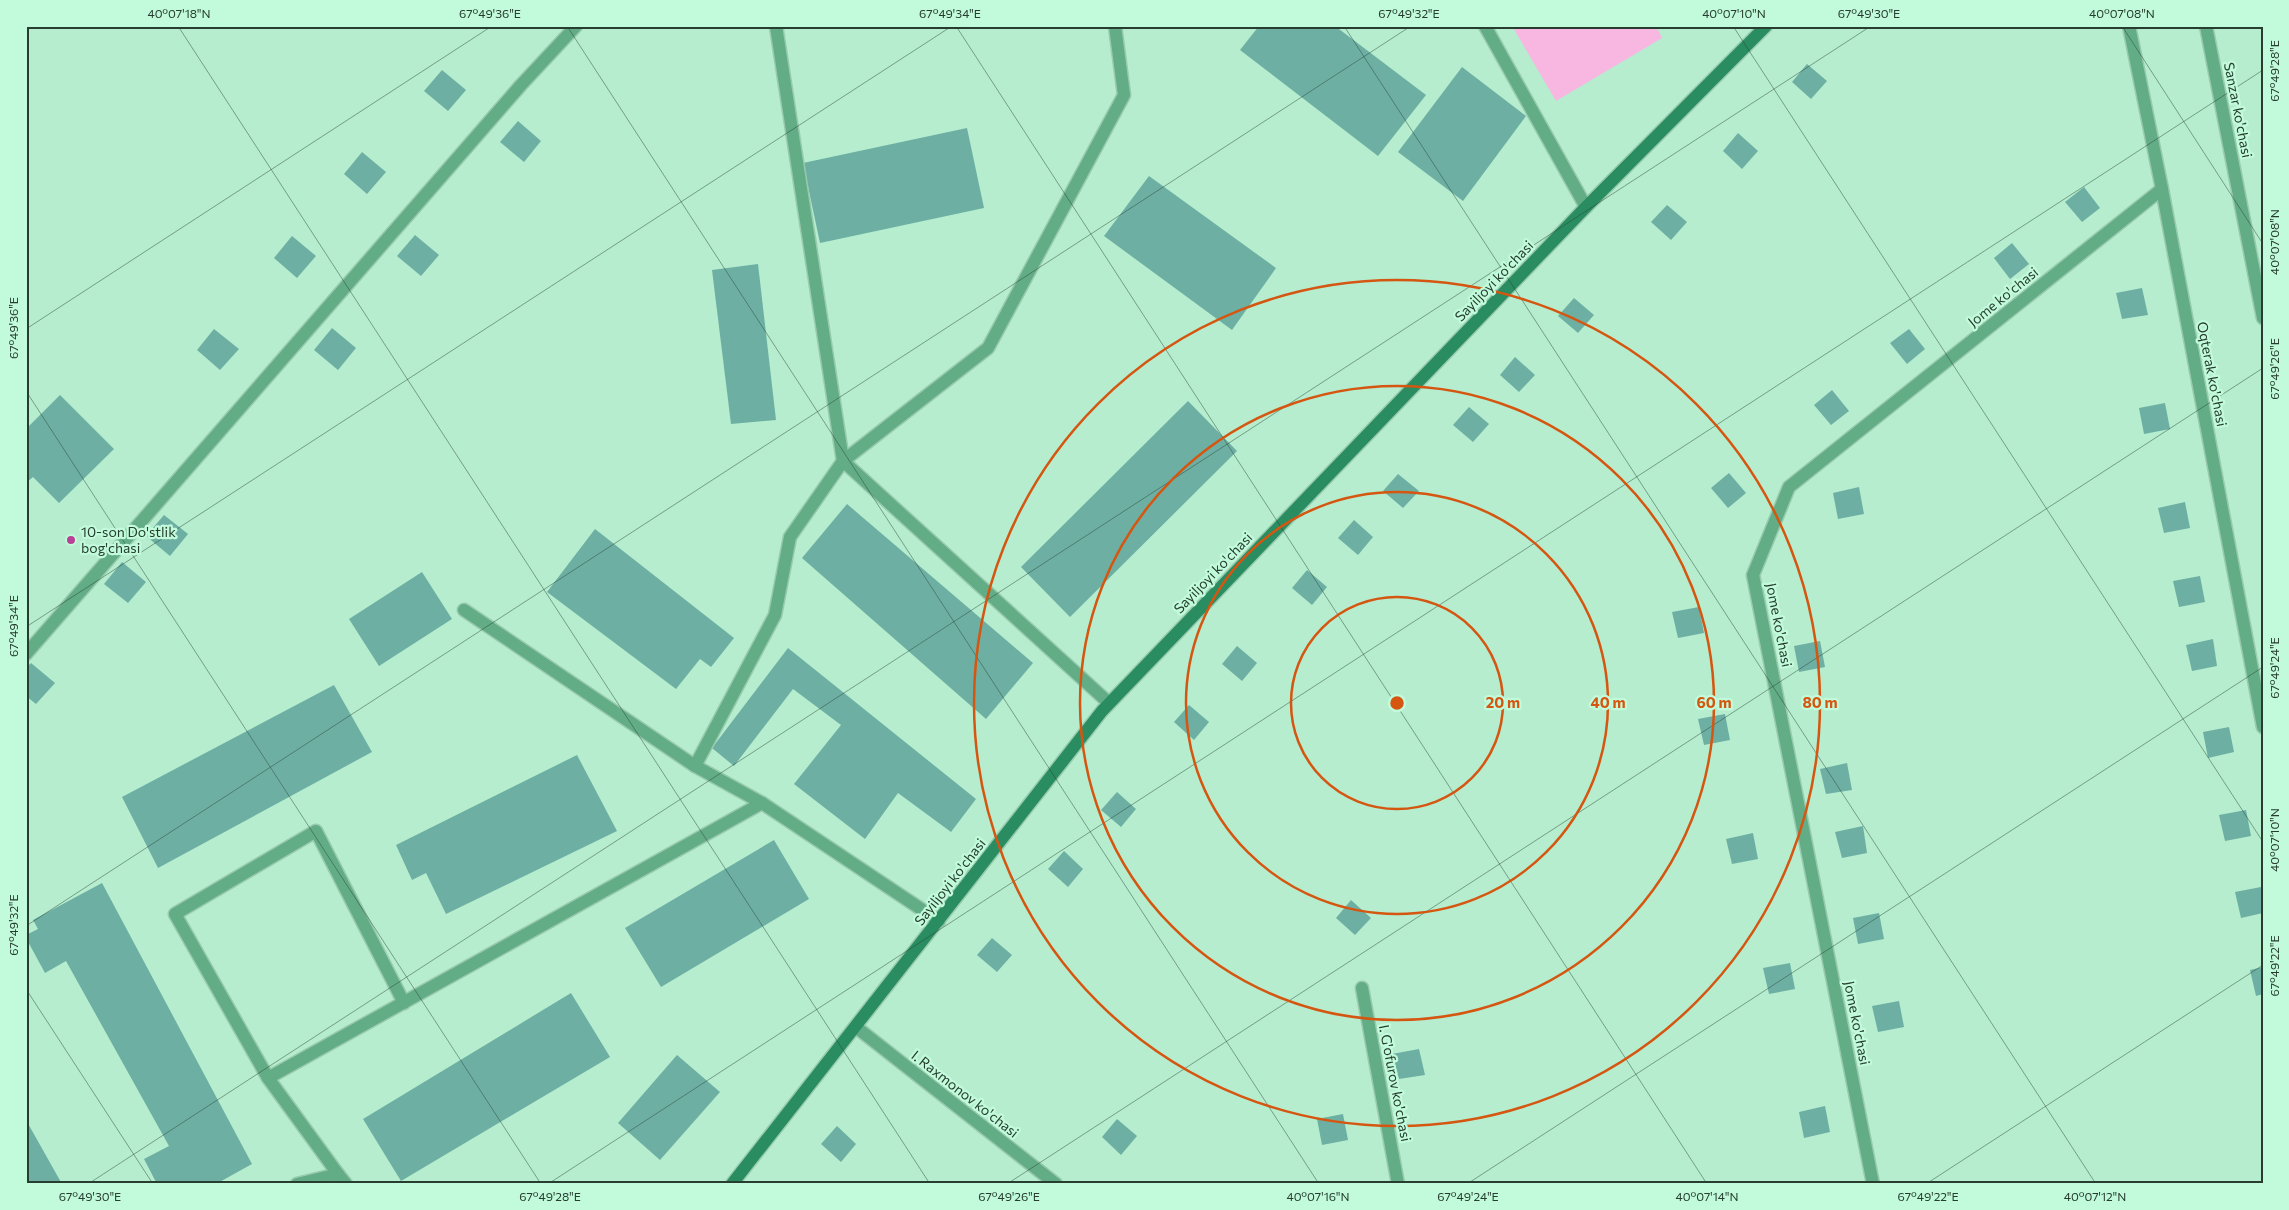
<svg xmlns="http://www.w3.org/2000/svg" width="2289" height="1210" font-family="Commissioner,sans-serif">
<style>
.green{fill:#f8b7e1}
.building{fill:#6db0a3}
.lines{fill:none;stroke-linecap:round;stroke-linejoin:round}
.service-casing{stroke:#98caae;stroke-width:15}
.minor-casing{stroke:#98caae;stroke-width:15}
.secondary-casing{stroke:#98caae;stroke-width:15}
.service{stroke:#62ac86;stroke-width:12}
.minor{stroke:#62ac86;stroke-width:12}
.secondary{stroke:#298d61;stroke-width:12}
.ticks{fill:none;stroke:#263d30;stroke-width:1;stroke-opacity:0.45}
.ring{fill:none;stroke:#d55610;stroke-width:2.5}
.poi-dot{fill:#b84198;stroke:#c2fbdb;stroke-width:2}
.labels{text-anchor:middle;stroke-width:4.5;stroke-linejoin:round;paint-order:stroke}
.street-label{font-size:14px;fill:#263d30;stroke:#c2fbdb}
.poi-label{font-size:14px;fill:#263d30;stroke:#c2fbdb;text-anchor:start}
.centre{fill:#d55610;stroke:#c2fbdb;stroke-width:2.5}
.ring-label{font-size:15px;text-anchor:middle;font-weight:bold;fill:#d55610;stroke:#c2fbdb;stroke-width:4.5;stroke-linejoin:round;paint-order:stroke}
.neatline{fill:none;stroke:#263d30;stroke-width:2}
.ticks-label{font-size:12px;text-anchor:middle;fill:#263d30}
</style>
<rect width="100%" height="100%" fill="#b5edce"/>
<polygon class="green" points="1512,26 1656,26 1662,38 1556,101"/>
<g class="building">
<polygon points="1259,26 1335,26 1426,95 1378,156 1240,50"/>
<polygon points="1807,64 1827,81 1811,99 1792,82"/>
<polygon points="1462,67 1526,116 1463,201 1398,152"/>
<polygon points="442,70 466,90 448,111 424,91"/>
<polygon points="518,121 541,141 524,162 500,142"/>
<polygon points="967,128 984,208 820,243 803,163"/>
<polygon points="1738,133 1758,151 1742,169 1723,151"/>
<polygon points="362,152 386,172 367,194 344,174"/>
<polygon points="1149,176 1276,268 1232,330 1104,236"/>
<polygon points="2084,187 2100,208 2082,222 2065,202"/>
<polygon points="1667,205 1687,222 1671,240 1651,222"/>
<polygon points="415,235 439,255 421,276 397,256"/>
<polygon points="292,236 316,256 297,278 274,258"/>
<polygon points="2012,243 2029,264 2010,279 1994,258"/>
<polygon points="758,264 776,420 731,424 712,270"/>
<polygon points="2142,288 2148,315 2122,319 2116,293"/>
<polygon points="1574,298 1594,315 1578,333 1558,316"/>
<polygon points="332,328 356,348 338,370 314,350"/>
<polygon points="214,329 239,349 220,370 197,350"/>
<polygon points="1909,329 1925,349 1907,364 1890,343"/>
<polygon points="1515,357 1535,375 1519,392 1500,375"/>
<polygon points="1832,390 1849,411 1831,425 1814,405"/>
<polygon points="60,395 114,449 59,503 33,477 26,483 26,429"/>
<polygon points="1188,401 1237,451 1070,617 1021,567"/>
<polygon points="2165,403 2170,429 2144,434 2139,408"/>
<polygon points="1469,407 1489,424 1473,442 1453,425"/>
<polygon points="1729,473 1746,493 1728,508 1711,488"/>
<polygon points="1398,474 1419,491 1403,508 1383,491"/>
<polygon points="1859,487 1864,514 1838,519 1833,493"/>
<polygon points="2185,502 2190,528 2164,533 2158,508"/>
<polygon points="847,504 1033,663 986,719 802,558"/>
<polygon points="164,515 188,534 170,556 146,536"/>
<polygon points="1354,520 1373,537 1358,555 1338,538"/>
<polygon points="595,529 734,638 711,667 700,659 676,689 547,592"/>
<polygon points="122,562 146,582 128,603 104,584"/>
<polygon points="1307,570 1327,587 1312,605 1292,588"/>
<polygon points="422,572 452,619 379,666 349,619"/>
<polygon points="2200,576 2205,602 2179,607 2173,581"/>
<polygon points="1699,607 1704,633 1678,638 1672,612"/>
<polygon points="2213,639 2217,666 2192,671 2186,645"/>
<polygon points="1820,641 1825,667 1799,672 1794,646"/>
<polygon points="1237,646 1257,663 1242,681 1222,664"/>
<polygon points="788,648 976,799 951,832 898,793 865,839 794,784 841,725 793,689 734,766 712,748"/>
<polygon points="31,663 55,683 36,704 26,696 26,668"/>
<polygon points="334,685 372,752 158,868 122,797"/>
<polygon points="1189,705 1209,722 1194,740 1174,722"/>
<polygon points="1725,714 1730,740 1704,745 1698,719"/>
<polygon points="2229,727 2234,752 2208,758 2203,732"/>
<polygon points="577,755 617,831 446,914 426,873 412,880 396,845"/>
<polygon points="1847,763 1852,790 1826,794 1820,769"/>
<polygon points="1117,792 1136,809 1121,827 1101,810"/>
<polygon points="2246,810 2251,836 2225,841 2219,815"/>
<polygon points="1863,826 1867,853 1842,858 1835,832"/>
<polygon points="1753,833 1758,859 1732,864 1726,839"/>
<polygon points="774,840 809,899 661,987 625,928"/>
<polygon points="1064,851 1083,869 1068,887 1048,869"/>
<polygon points="102,883 252,1164 216,1184 157,1184 144,1159 169,1146 66,961 45,973 26,938 26,935 38,929 33,920"/>
<polygon points="2261,887 2263,913 2241,918 2235,892"/>
<polygon points="1351,900 1371,918 1355,935 1336,918"/>
<polygon points="1879,913 1884,939 1858,944 1853,918"/>
<polygon points="992,938 1012,955 997,972 977,955"/>
<polygon points="1790,963 1795,989 1769,994 1763,968"/>
<polygon points="2263,967 2263,994 2256,996 2250,970"/>
<polygon points="571,993 610,1057 401,1181 363,1119"/>
<polygon points="1899,1001 1904,1027 1878,1032 1872,1006"/>
<polygon points="1419,1049 1425,1075 1399,1079 1392,1054"/>
<polygon points="677,1055 720,1092 660,1160 618,1123"/>
<polygon points="1825,1106 1830,1132 1804,1138 1799,1112"/>
<polygon points="1343,1114 1348,1140 1322,1145 1317,1119"/>
<polygon points="1117,1119 1137,1136 1121,1155 1102,1137"/>
<polygon points="26,1120 62,1184 26,1184"/>
<polygon points="837,1126 856,1144 841,1162 821,1144"/>
</g>
<g class="lines">
<defs>
<g id="service">
<polyline points="464,610 695,766 762,803 939,921"/>
<polyline points="695,766 775,615 790,537 843,461 988,348 1124,95 1115,26"/>
<polyline points="268,1078 762,803"/>
<polyline points="338,1174 268,1078 175,914 316,831 404,1003"/>
</g>
<g id="minor">
<polyline points="776,26 843,461 1109,703"/>
<polyline points="1485,26 1586,207"/>
<polyline points="2129,26 2162,189 2263,727"/>
<polyline points="2206,26 2263,318"/>
<polyline points="26,654 521,85 576,26"/>
<polyline points="1362,988 1398,1184"/>
<polyline points="856,1027 1056,1184"/>
<polyline points="297,1184 338,1174 346,1184"/>
<polyline points="1873,1184 1753,575 1789,487 2162,189"/>
</g>
<polyline id="secondary" points="732,1184 1102,711 1586,207 1766,26"/>
</defs>
<use href="#service" class="service-casing"/>
<use href="#minor" class="minor-casing"/>
<use href="#secondary" class="secondary-casing"/>
<use href="#service" class="service"/>
<use href="#minor" class="minor"/>
<use href="#secondary" class="secondary"/>
</g>
<path class="ticks" d="M178,26L930,1184M567,26L1319,1184M956,26L1707,1184M1344,26L2096,1184M1733,26L2263,842M2122,26L2263,244M26,31L33,26M26,329L492,26M26,391L541,1184M26,627L952,26M26,926L1411,26M26,989L153,1184M88,1184L1871,26M548,1184L2263,70M1007,1184L2263,368M1467,1184L2263,667M1926,1184L2263,965"/>
<g class="ring">
<circle cx="1397" cy="703" r="106"/>
<circle cx="1397" cy="703" r="211"/>
<circle cx="1397" cy="703" r="317"/>
<circle cx="1397" cy="703" r="423"/>
</g>
<circle class="poi-dot" cx="71" cy="540" r="5"/>
<g class="labels">
<g class="street-label">
<text transform="translate(2238 110) rotate(79)" y="5">Sanzar ko'chasi</text>
<text transform="translate(1494 281) rotate(-46)" y="5">Sayiljoyi ko'chasi</text>
<text transform="translate(2003 297) rotate(-39)" y="5">Jome ko'chasi</text>
<text transform="translate(2212 374) rotate(79)" y="5">Oqterak ko'chasi</text>
<text transform="translate(1213 573) rotate(-46)" y="5">Sayiljoyi ko'chasi</text>
<text transform="translate(1779 625) rotate(79)" y="5">Jome ko'chasi</text>
<text transform="translate(950 882) rotate(-52)" y="5">Sayiljoyi ko'chasi</text>
<text transform="translate(1857 1023) rotate(79)" y="5">Jome ko'chasi</text>
<text transform="translate(1395 1083) rotate(79)" y="5">I. G'ofurov ko'chasi</text>
<text transform="translate(965 1094) rotate(38)" y="5">I. Raxmonov ko'chasi</text>
</g>
<g class="poi-label">
<text x="81" y="537">10-son Do'stlik<tspan x="81" dy="16">bog'chasi</tspan></text>
</g>
</g>
<circle cx="1397" cy="703" r="8" class="centre"/>
<g class="ring-label">
<text x="1503" y="708">20 m</text>
<text x="1608" y="708">40 m</text>
<text x="1714" y="708">60 m</text>
<text x="1820" y="708">80 m</text>
</g>
<rect width="2289" height="1210" fill="none" stroke="#c2fbdb" stroke-width="55"/>
<rect x="28" y="28" width="2234" height="1154" class="neatline"/>
<g class="ticks-label">
<text x="179" y="18">40°07'18"N</text>
<text x="490" y="18">67°49'36"E</text>
<text x="950" y="18">67°49'34"E</text>
<text x="1409" y="18">67°49'32"E</text>
<text x="1734" y="18">40°07'10"N</text>
<text x="1869" y="18">67°49'30"E</text>
<text x="2122" y="18">40°07'08"N</text>
<text transform="translate(2275 71) rotate(-90)" y="4">67°49'28"E</text>
<text transform="translate(2275 242) rotate(-90)" y="4">40°07'08"N</text>
<text transform="translate(14 328) rotate(-90)" y="4">67°49'36"E</text>
<text transform="translate(2275 369) rotate(-90)" y="4">67°49'26"E</text>
<text transform="translate(14 626) rotate(-90)" y="4">67°49'34"E</text>
<text transform="translate(2275 668) rotate(-90)" y="4">67°49'24"E</text>
<text transform="translate(2275 840) rotate(-90)" y="4">40°07'10"N</text>
<text transform="translate(14 925) rotate(-90)" y="4">67°49'32"E</text>
<text transform="translate(2275 966) rotate(-90)" y="4">67°49'22"E</text>
<text x="90" y="1201">67°49'30"E</text>
<text x="550" y="1201">67°49'28"E</text>
<text x="1009" y="1201">67°49'26"E</text>
<text x="1318" y="1201">40°07'16"N</text>
<text x="1468" y="1201">67°49'24"E</text>
<text x="1707" y="1201">40°07'14"N</text>
<text x="1928" y="1201">67°49'22"E</text>
<text x="2095" y="1201">40°07'12"N</text>
</g>
</svg>
